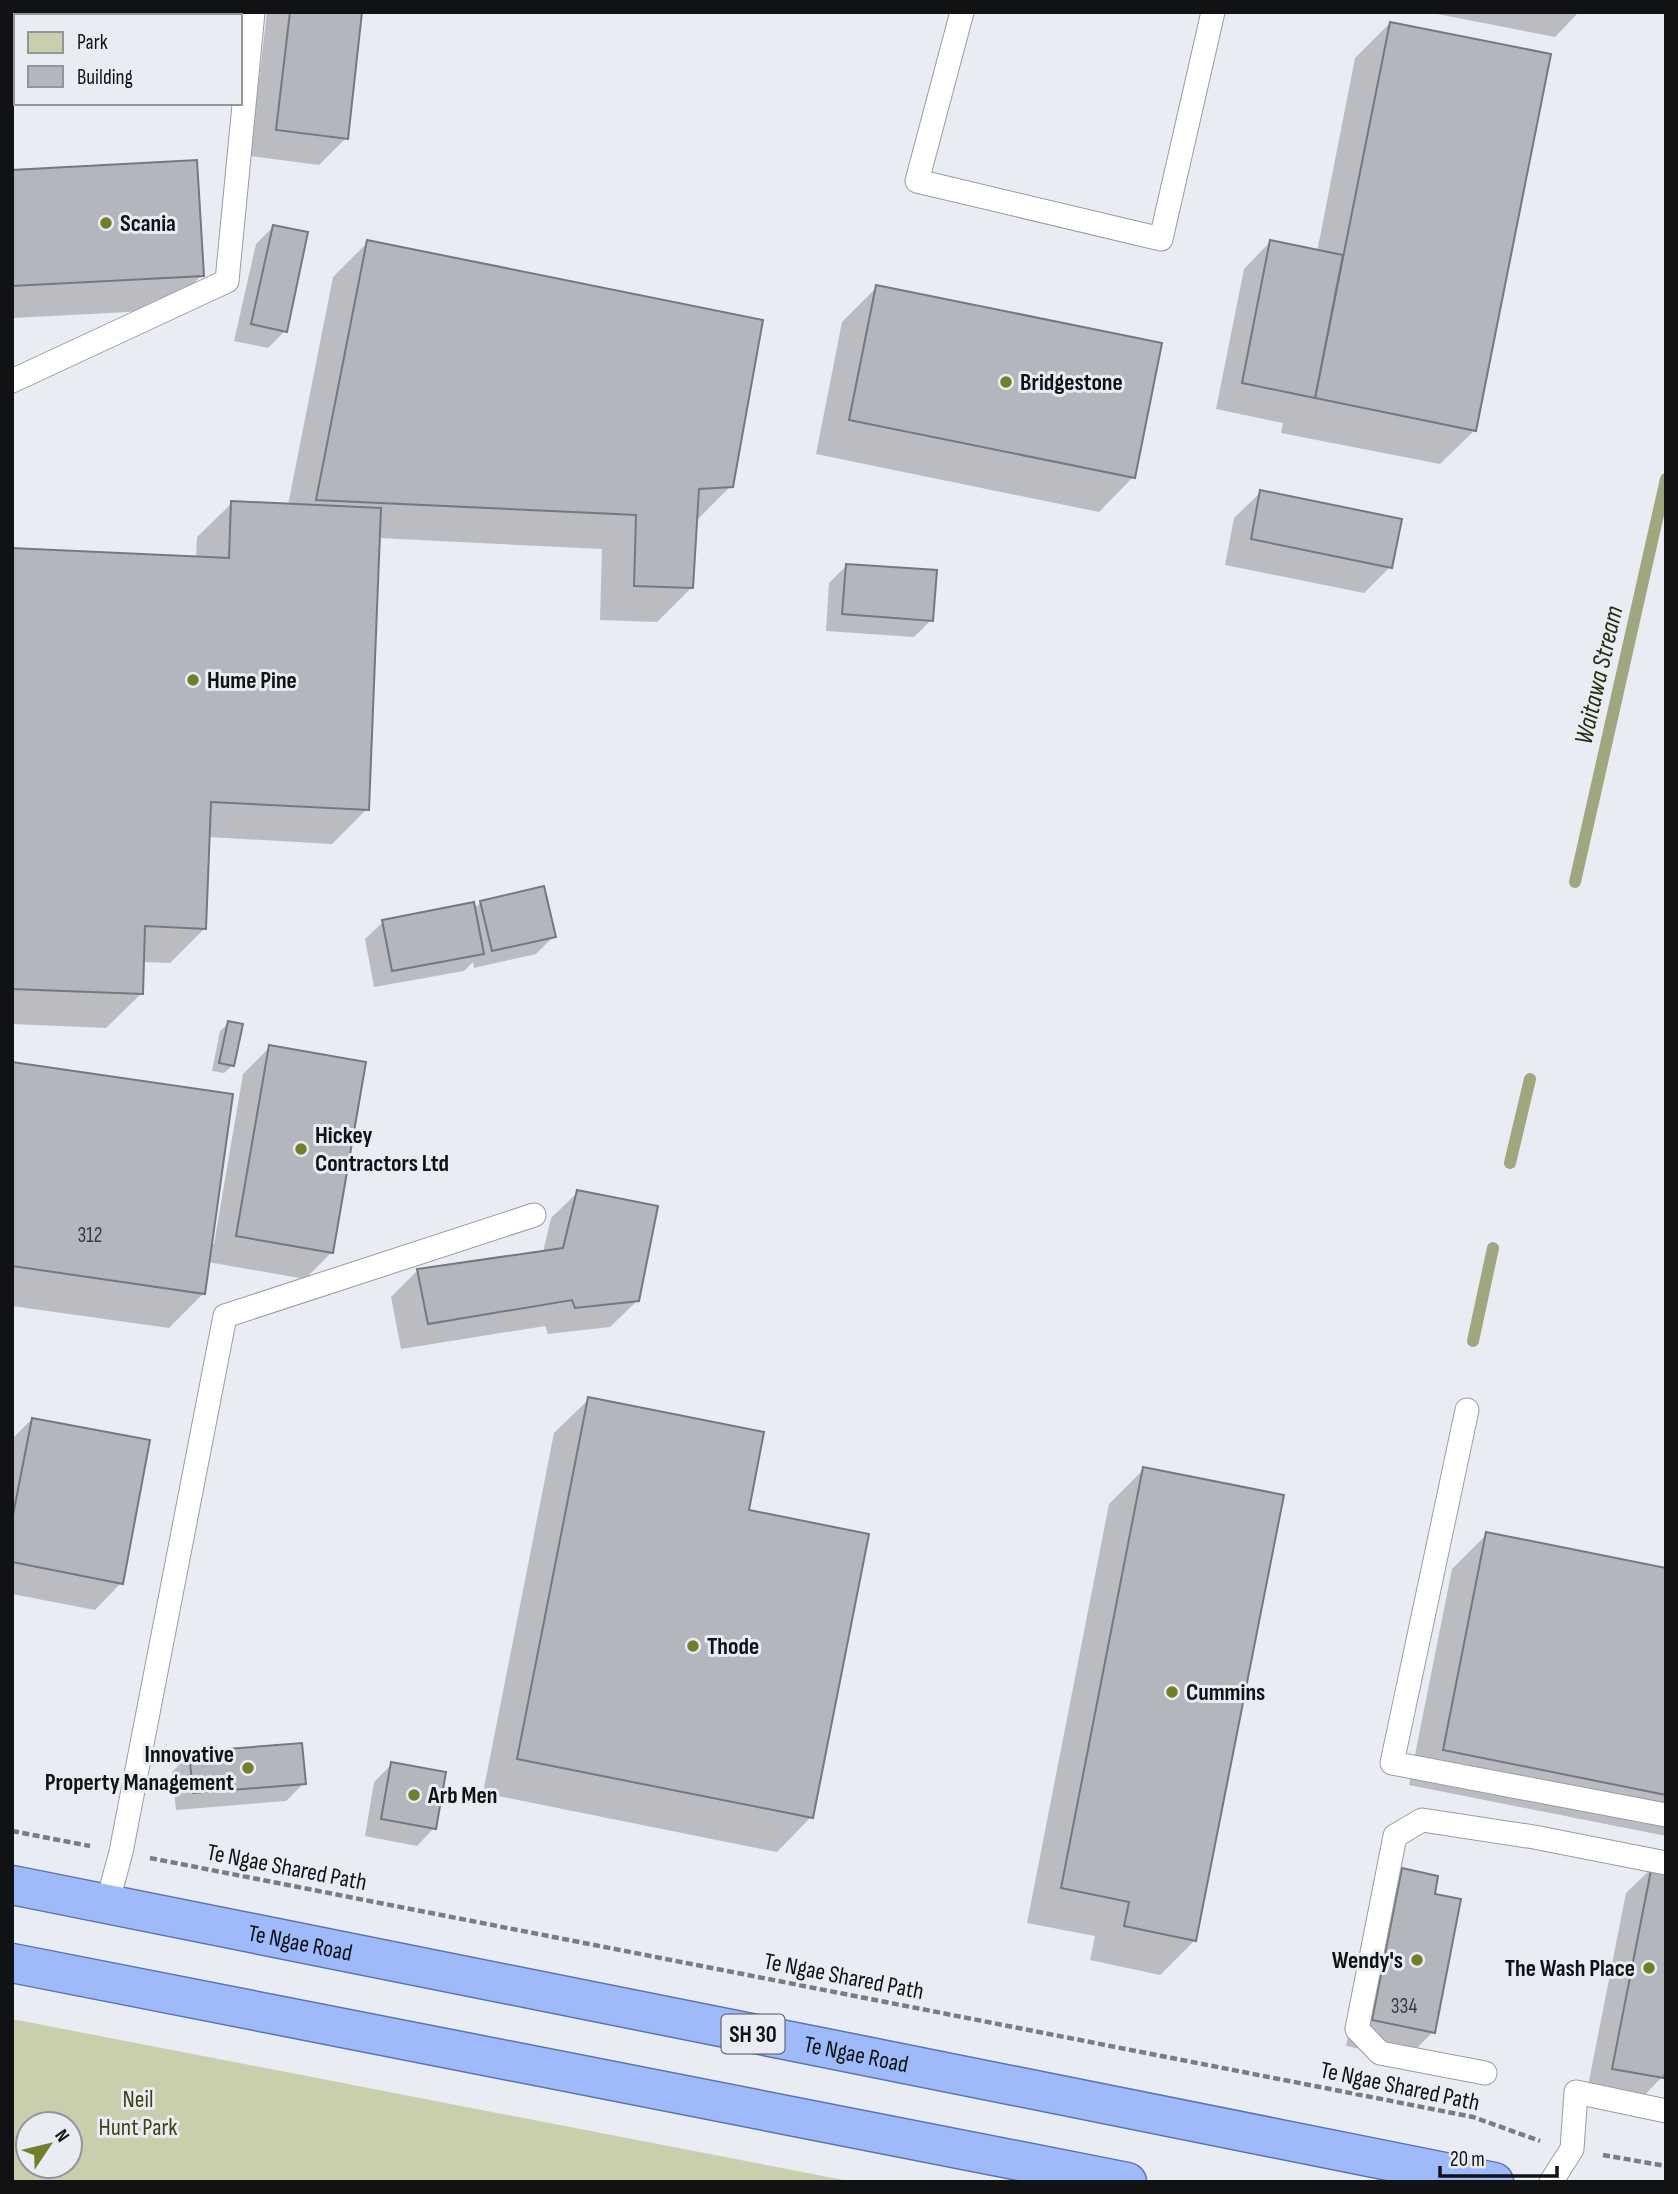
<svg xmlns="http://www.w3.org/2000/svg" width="1678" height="2194" font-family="'Sofia Sans Condensed',sans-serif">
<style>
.green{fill:#c9cfac;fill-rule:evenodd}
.shadow{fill:#0003}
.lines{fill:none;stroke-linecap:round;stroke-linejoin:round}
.stream{stroke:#a0a77e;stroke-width:12}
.building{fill:#b3b6bd;stroke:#75787f;stroke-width:2}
.service-casing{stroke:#999ca3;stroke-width:25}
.trunk-casing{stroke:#5d74a8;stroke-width:41}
.path{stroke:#7a7c80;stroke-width:4.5;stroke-dasharray:7 3.5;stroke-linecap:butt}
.service{stroke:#fff;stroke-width:23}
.trunk{stroke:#9ebafa;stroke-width:38}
.poi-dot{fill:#747e2a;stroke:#e9ecf3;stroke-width:2.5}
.labels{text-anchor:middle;stroke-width:6;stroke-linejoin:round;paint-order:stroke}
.number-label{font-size:21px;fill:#3a3b3e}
.shield{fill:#e9ecf3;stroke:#525357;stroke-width:2}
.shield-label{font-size:23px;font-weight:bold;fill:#111214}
.poi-label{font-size:24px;font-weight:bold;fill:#111214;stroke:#e9ecf3;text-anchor:start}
.street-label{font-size:24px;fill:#111214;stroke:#e9ecf3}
.park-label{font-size:24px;fill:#3c4211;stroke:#e9ecf3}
.water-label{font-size:26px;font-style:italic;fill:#282c0a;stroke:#e9ecf3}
</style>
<rect width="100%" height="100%" fill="#e9ecf3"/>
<path class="green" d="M12,2019L854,2182H12ZM28,2124H70V2166H28Z"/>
<g class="shadow">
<rect x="29" y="12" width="98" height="4"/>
<polygon points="267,12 360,12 346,138 319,165 250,156"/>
<polygon points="1427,12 1579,12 1555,37"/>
<polygon points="1390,23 1475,430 1440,464 1281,433 1283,423 1216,409 1244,269 1270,242 1317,252 1355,58"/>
<polygon points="12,171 202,275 167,310 12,318"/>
<polygon points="273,227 285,331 268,348 234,341 256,244"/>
<polygon points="368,242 731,486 695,522 692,587 657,622 600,620 602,549 378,538 367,809 332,844 208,837 205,928 170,963 142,962 141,994 106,1028 12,1024 12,549 196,558 197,537 232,503 288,505 333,277"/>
<polygon points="877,287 1133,477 1099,512 816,454 842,322"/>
<polygon points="1261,492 1390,567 1364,593 1225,565 1234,518"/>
<polygon points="847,565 931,620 914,637 826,631 829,583"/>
<polygon points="481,902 554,936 536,954 474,968 473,962 464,971 374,987 365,939 383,922 474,909"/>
<polygon points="229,1023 233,1065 224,1073 212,1071 220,1031"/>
<polygon points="270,1047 331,1253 305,1279 208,1262 203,1294 169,1328 12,1306 12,1064 210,1244 214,1244 243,1074"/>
<polygon points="578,1192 637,1301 610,1327 548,1334 545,1326 401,1349 391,1297 418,1270 543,1252 551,1218"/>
<polygon points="589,1399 746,1511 811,1817 777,1852 483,1793 554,1433"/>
<polygon points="32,1419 121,1583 95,1610 12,1594 12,1439"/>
<polygon points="1144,1469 1195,1940 1160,1975 1090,1960 1095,1936 1027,1923 1109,1504"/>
<polygon points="1487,1534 1666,1570 1666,1836 1409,1785 1452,1569"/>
<polygon points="190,1754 304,1783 286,1801 176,1810 172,1772"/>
<polygon points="392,1764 434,1828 417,1846 365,1836 374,1782"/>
<polygon points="1653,1867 1662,2077 1636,2104 1586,2096 1626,1893"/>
<polygon points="1403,1870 1433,1895 1433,2032 1407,2058 1346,2046 1376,1897"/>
</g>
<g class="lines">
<g class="stream">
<polyline points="1575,882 1666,479"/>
<polyline points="1510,1163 1530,1079"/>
<polyline points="1473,1341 1493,1248"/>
</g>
</g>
<g class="building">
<rect x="56" y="12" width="73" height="4"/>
<polygon points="290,12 362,12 348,139 276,130"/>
<polygon points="1390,22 1551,54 1476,431 1315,398"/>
<polygon points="197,160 204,276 12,286 12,170"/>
<polygon points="273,225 308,232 287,332 251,324"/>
<polygon points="367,240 763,320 733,487 699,489 693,588 634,586 636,515 316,500"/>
<polygon points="1270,240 1343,255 1315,398 1242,383"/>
<polygon points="876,285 1162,343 1135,478 849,420"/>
<polygon points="1260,490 1402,519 1392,568 1251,539"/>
<polygon points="231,501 381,508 369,810 211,802 206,929 145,926 143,994 12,989 12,548 229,558"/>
<polygon points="846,564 937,570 933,621 842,614"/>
<polygon points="544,886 556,937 492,951 480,901"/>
<polygon points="474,902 484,954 392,971 382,920"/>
<polygon points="228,1021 243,1024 234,1066 219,1063"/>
<polygon points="269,1045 366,1062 333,1253 236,1236"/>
<polygon points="12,1062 233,1094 205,1294 12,1266"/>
<polygon points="577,1190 658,1206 639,1301 575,1308 572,1300 428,1324 417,1269 563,1248"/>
<polygon points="588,1397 764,1432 749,1510 869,1534 813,1818 517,1759"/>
<polygon points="32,1418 150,1440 123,1584 12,1562 12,1520"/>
<polygon points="1143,1467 1284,1495 1196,1941 1124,1926 1129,1902 1061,1888"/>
<polygon points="1486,1532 1666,1568 1666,1795 1443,1750"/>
<polygon points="302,1743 306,1784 193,1793 189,1752"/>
<polygon points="391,1762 446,1772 436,1829 381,1819"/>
<polygon points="1652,1865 1666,1868 1666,2068 1664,2078 1612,2069"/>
<polygon points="1402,1868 1438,1876 1435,1894 1461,1899 1435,2033 1372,2020"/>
</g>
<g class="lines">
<defs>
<g id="service">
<polyline points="962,12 917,181 1161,239 1213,12"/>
<polyline points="12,381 227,281 253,12"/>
<polyline points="1467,1410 1392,1763 1666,1815"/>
<polyline points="107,1904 121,1852 225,1316 534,1215"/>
<polyline points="1485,2073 1380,2053 1357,2029 1395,1836 1422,1820 1534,1837 1666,1863"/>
<polyline points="1551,2182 1572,2149 1576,2092 1666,2111"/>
</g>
<g id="trunk">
<path id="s1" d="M12,1885L1494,2182"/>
<polyline points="12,1963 1127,2182"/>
</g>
</defs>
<use href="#service" class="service-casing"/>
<use href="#trunk" class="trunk-casing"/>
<g class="path">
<polyline points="12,1831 90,1846"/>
<polyline points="150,1858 1473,2117 1540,2141"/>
<polyline points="1603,2155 1666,2166"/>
</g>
<use href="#service" class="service"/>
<use href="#trunk" class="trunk"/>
</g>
<g class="poi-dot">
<circle cx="106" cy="223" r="7"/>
<circle cx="1006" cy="382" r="7"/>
<circle cx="193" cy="680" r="7"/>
<circle cx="301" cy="1149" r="7"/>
<circle cx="693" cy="1646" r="7"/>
<circle cx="1172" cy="1692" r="7"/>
<circle cx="248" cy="1768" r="7"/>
<circle cx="414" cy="1795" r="7"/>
<circle cx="1417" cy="1960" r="7"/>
<circle cx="1649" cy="1968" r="7"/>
</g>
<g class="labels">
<g class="number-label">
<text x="90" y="1242">312</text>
<text x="1404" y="2013">334</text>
</g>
<rect class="shield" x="721.5" y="2014.5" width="63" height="39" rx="5"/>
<g class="shield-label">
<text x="753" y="2042">SH 30</text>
</g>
<g class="poi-label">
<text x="120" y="231">Scania</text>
<text x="1020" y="390">Bridgestone</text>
<text x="207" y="688">Hume Pine</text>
<text x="315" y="1143">Hickey<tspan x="315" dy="28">Contractors Ltd</tspan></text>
<text x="707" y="1654">Thode</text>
<text x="1186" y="1700">Cummins</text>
<text x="234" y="1762" text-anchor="end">Innovative<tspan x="234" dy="28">Property Management</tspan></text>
<text x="428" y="1803">Arb Men</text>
<text x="1403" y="1968" text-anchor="end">Wendy's</text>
<text x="1635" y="1976" text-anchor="end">The Wash Place</text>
</g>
<g class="street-label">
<text transform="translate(287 1867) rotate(11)" y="8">Te Ngae Shared Path</text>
<text dy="8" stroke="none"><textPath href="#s1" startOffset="294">Te Ngae Road</textPath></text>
<text transform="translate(844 1976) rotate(11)" y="8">Te Ngae Shared Path</text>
<text dy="8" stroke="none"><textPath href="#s1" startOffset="861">Te Ngae Road</textPath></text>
<text transform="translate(1400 2086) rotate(12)" y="8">Te Ngae Shared Path</text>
</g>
<g class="park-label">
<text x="138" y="2107">Neil<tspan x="138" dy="28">Hunt Park</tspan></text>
</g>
<g class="water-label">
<text transform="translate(1598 675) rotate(-77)" y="9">Waitawa Stream</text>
</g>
</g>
<rect width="1678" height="2194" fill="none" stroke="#111214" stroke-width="28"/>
<rect x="14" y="14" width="228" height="91" fill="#e9ecf3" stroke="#93959a" stroke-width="2"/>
<rect x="28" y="32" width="35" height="21" fill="#c9cfac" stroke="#93959a" stroke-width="2"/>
<text x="77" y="49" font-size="21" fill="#111214">Park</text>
<rect x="28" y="66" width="35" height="21" fill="#b3b6bd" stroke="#93959a" stroke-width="2"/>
<text x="77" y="84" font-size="21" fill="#111214">Building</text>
<g transform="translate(49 2145) rotate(55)"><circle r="33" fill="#e9ecf3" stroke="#93959a" stroke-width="2"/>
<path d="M0-5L12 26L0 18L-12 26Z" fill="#747e2a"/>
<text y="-10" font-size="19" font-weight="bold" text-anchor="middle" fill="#111214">N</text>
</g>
<path d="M1440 2166v10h117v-10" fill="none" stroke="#111214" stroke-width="3.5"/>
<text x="1450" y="2166" font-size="21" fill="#111214" stroke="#e9ecf3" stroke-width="5" paint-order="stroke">20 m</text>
</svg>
